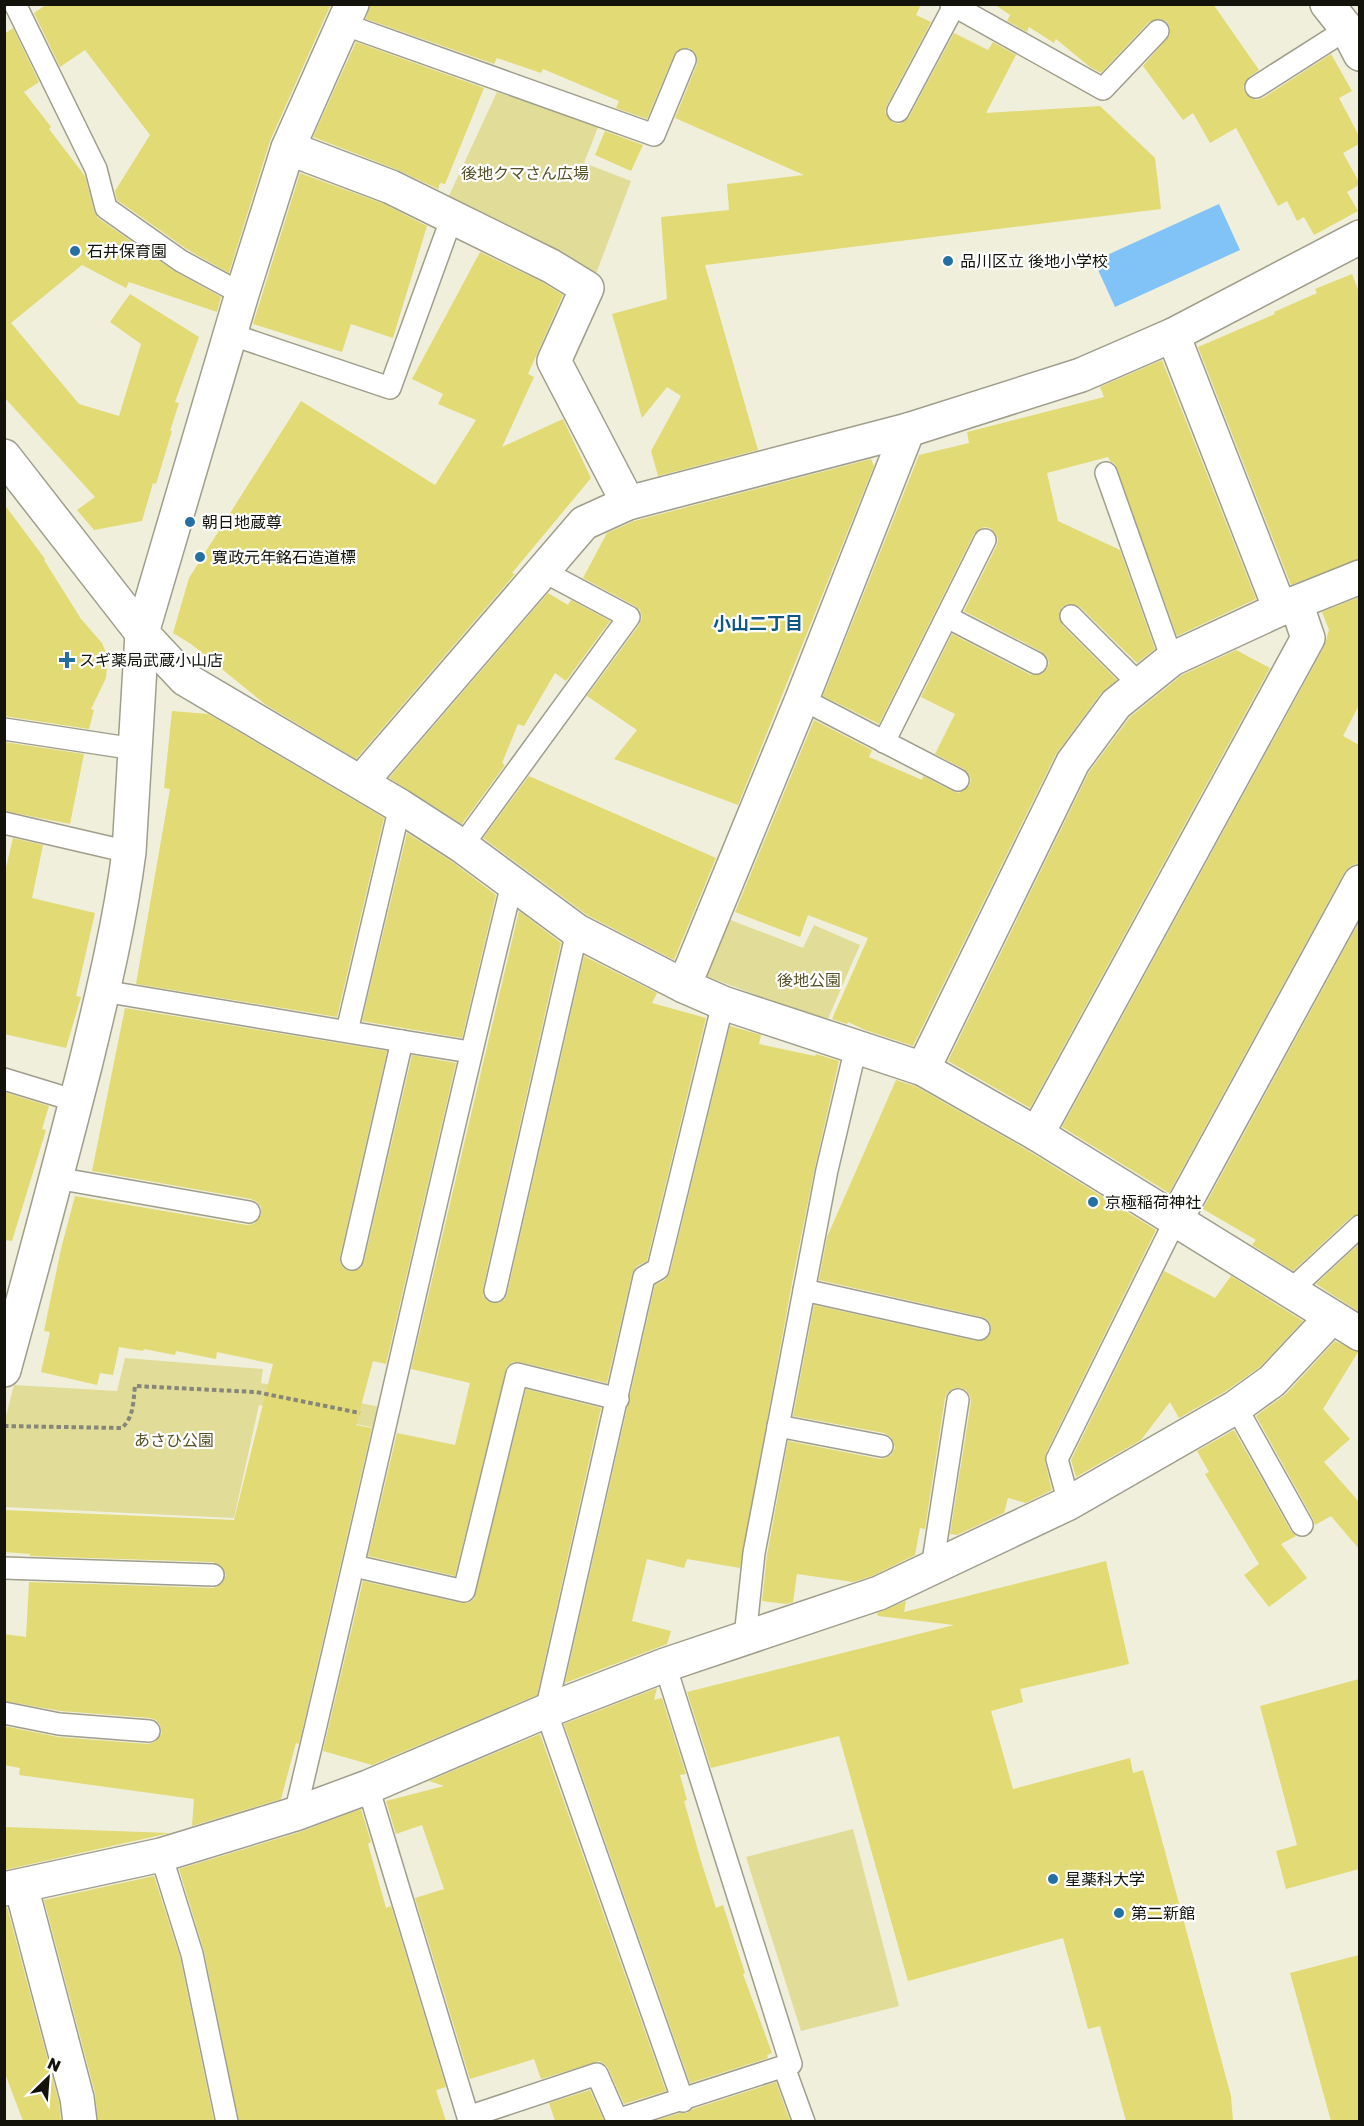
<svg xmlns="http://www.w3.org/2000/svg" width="1364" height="2126" font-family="'Golos Text','Noto Sans JP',sans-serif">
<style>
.green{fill:#e1dc98}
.water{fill:#81c3f7}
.building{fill:#e2da74}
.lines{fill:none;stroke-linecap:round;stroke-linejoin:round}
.service-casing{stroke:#9f9e8c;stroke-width:24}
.minor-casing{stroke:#9f9e8c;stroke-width:36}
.path{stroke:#878779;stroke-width:4;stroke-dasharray:4.5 3;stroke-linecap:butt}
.service{stroke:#fff;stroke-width:21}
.minor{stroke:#fff;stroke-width:33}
.poi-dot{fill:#2570a3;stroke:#fff;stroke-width:2}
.labels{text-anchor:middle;stroke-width:4.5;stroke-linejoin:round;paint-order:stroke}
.park-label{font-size:16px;fill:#545126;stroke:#fff}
.poi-label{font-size:16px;fill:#13130c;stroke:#fff;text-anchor:start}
.neighbourhood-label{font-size:18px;font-weight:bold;fill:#0e5785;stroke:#fff}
</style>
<rect width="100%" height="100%" fill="#f0efdb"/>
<g class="green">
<polygon points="497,92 598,127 584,163 631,181 594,279 447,200"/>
<polygon points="723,917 803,948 814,925 860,945 827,1021 700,974"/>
<polygon points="125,1358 263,1369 261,1383 380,1407 376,1428 259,1405 234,1518 5,1507 5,1420 14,1385 117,1391"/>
<polygon points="853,1829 899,2006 801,2031 746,1857"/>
</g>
<polygon class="water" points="1219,204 1240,250 1115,307 1094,261"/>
<g class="building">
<polygon points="47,4 331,4 270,141 229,273 188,250 117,200 115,191 150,135 85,50 60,67 34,13"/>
<polygon points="370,4 921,4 916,15 931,22 887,105 885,112 892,122 899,124 905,121 909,117 954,33 988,50 993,42 1016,55 986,113 1100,106 1155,158 1161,209 705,265 758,450 658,476 651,451 681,396 667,387 642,418 612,314 667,299 661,217 729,210 727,184 804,175 675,118 697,64 695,53 689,48 678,50 674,55 647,119 616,108 619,101 543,69 541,73 497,58 494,64 366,19"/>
<polygon points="994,4 1213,4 1259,70 1249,77 1243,87 1246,94 1256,100 1263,98 1331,54 1352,91 1339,98 1359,136 1359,144 1343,153 1359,182 1359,185 1347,192 1358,211 1314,235 1304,217 1297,221 1287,201 1278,206 1236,128 1210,143 1193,113 1183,120 1143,66 1170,35 1170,27 1166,21 1160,19 1149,22 1101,73 1090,67 1056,39 1054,43 1029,27 1027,32 1007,21 1010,15"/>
<polygon points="13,28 39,82 24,92 51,127 49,129 85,176 94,211 98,218 174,271 221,297 217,312 129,282 126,288 82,265 11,323 79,404 119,416 141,344 110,322 130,294 199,337 175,402 179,403 170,431 172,431 156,484 153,483 142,521 94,530 77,510 95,497 4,397 4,34"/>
<polygon points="356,42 484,88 445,184 440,183 438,189 398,170 313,137"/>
<polygon points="605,131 643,145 631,171 595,155"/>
<polygon points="300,173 384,204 427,226 393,338 351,324 342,352 253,324"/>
<polygon points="480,252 542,282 563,295 528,374 534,377 502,447 563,419 591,478 512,573 515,574 356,759 266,705 191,644 173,633 189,578 301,401 435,485 476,420 438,404 443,394 412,379"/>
<polygon points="1352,274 1359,292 1359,559 1291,585 1198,347 1275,314 1274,312 1317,293 1315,289"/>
<polygon points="1162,360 1256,599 1177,636 1115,464 1110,461 1108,457 1047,473 1058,521 1120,550 1155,649 1137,663 1080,607 1068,604 1062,607 1059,613 1062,625 1117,680 1101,693 1056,754 913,1046 865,1030 848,1022 847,1024 832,1019 868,938 808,915 800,937 735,912 814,720 872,750 869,757 922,780 923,776 952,791 959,793 969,786 971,780 969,774 964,769 935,754 955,714 921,697 952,634 1031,675 1042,674 1047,669 1049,663 1047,657 1042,652 964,611 997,545 998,539 995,533 990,528 984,527 978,530 974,534 879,724 823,696 919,455 969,443 967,432 1104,397 1100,387"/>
<polygon points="871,459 874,466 738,805 614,759 637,730 587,696 639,625 642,617 640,610 635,606 583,578 607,533 634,521"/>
<polygon points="4,504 45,559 44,560 81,619 102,643 108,658 106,678 91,709 94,710 89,729 4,716"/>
<polygon points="548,593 568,605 571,600 610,621 566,681 555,673 524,726 518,724 502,763 505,765 462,824 389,778"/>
<polygon points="1359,597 1359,705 1343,736 1359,745 1359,863 1350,866 1344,873 1169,1193 1062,1127 1324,647 1329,630 1322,612"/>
<polygon points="1236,650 1270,668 1030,1108 948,1061 1089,772 1130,717 1182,675"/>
<polygon points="172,711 208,714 384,818 337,1017 136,984 170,789 164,788"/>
<polygon points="4,742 84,754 70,824 4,811"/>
<polygon points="529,776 716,858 674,960 587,915 483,838"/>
<polygon points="407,833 451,861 496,895 462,1038 362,1021"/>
<polygon points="13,838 43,845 32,898 95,913 76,996 81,997 66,1048 4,1034 4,876"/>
<polygon points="519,911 561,943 483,1288 483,1295 487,1301 493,1303 499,1303 505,1299 507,1294 584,956 657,993 652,1003 706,1018 647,1261 637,1266 632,1274 607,1383 520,1362 513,1362 507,1366 455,1576 368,1556 397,1433 455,1445 470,1383 411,1369"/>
<polygon points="1359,922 1359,1214 1351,1217 1293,1271 1252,1245 1256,1240 1203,1209"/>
<polygon points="125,1008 387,1051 340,1256 340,1262 343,1268 350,1271 361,1268 364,1262 412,1055 456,1063 386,1364 373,1361 356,1425 372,1428 299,1744 296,1743 281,1799 192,1826 194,1799 19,1775 20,1768 4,1765 4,1726 58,1737 148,1744 155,1742 162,1733 160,1725 156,1720 150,1718 61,1711 4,1701 4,1634 26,1637 29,1582 213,1588 218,1586 223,1582 226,1575 220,1565 213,1562 30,1556 30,1554 4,1552 4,1510 234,1520 273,1364 217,1352 216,1359 176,1351 175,1355 144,1349 143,1351 119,1347 113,1375 100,1373 97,1385 41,1372 50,1332 44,1331 61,1249 75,1196 247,1225 254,1224 261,1215 261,1207 257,1202 251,1199 92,1171"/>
<polygon points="730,1026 761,1035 759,1044 815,1056 816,1054 839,1061 815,1167 794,1272 740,1568 687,1559 684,1568 647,1559 632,1621 671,1631 667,1644 565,1683 655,1285 665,1280 670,1272"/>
<polygon points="896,1080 915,1086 1027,1150 1156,1230 1046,1453 1045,1462 1052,1490 1026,1503 1008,1498 1004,1513 957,1535 950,1534 971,1402 970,1396 966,1390 961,1388 954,1388 948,1392 945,1398 925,1529 920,1528 915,1555 872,1576 853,1582 797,1574 793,1602 786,1604 762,1601 767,1555 788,1441 880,1459 886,1458 891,1455 895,1448 891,1437 884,1433 793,1416 814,1305 976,1341 983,1341 991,1332 991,1325 987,1319 982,1317 819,1280 827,1237"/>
<polygon points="4,1092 49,1106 42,1129 46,1130 12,1241 4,1240"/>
<polygon points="1359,1244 1359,1312 1316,1284"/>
<polygon points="1164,1271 1215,1298 1231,1276 1303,1321 1260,1367 1226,1391 1179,1418 1170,1402 1141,1440 1076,1477 1071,1460"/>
<polygon points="1335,1341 1358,1352 1323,1409 1350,1439 1324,1462 1359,1502 1359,1549 1331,1516 1315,1525 1313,1519 1256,1416 1286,1394"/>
<polygon points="526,1389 601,1408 537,1695 372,1765 323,1751 363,1581 461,1603 468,1603 474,1599"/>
<polygon points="1234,1430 1291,1531 1296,1536 1281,1544 1307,1578 1269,1607 1244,1575 1259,1564 1205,1474 1209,1472 1197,1451"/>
<polygon points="1106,1561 1129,1664 1020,1689 1023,1702 991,1711 1013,1789 1130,1758 1133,1773 1143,1770 1231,2096 1233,2121 1126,2121 1100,2026 1088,2029 1063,1938 908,1981 839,1736 711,1768 687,1692 954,1625 878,1616 877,1613 906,1601 904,1612"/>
<polygon points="1359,1679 1359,1869 1286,1889 1276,1851 1297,1845 1260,1706"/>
<polygon points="657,1688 654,1700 662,1698 686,1774 680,1775 687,1800 684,1801 701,1861 716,1908 723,1905 745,1973 743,1974 772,2053 767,2055 768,2058 690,2083 564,1724"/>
<polygon points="540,1734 666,2091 624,2104 608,2068 604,2064 599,2061 541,2079 534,2059 470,2079 415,1898 444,1889 422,1825 396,1834 386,1801 444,1786 429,1781"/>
<polygon points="361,1809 371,1842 368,1844 386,1908 391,1906 446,2087 436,2090 446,2121 239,2121 204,1951 179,1869 300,1832"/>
<polygon points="4,1827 170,1833 4,1870"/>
<polygon points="154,1876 180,1957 214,2121 98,2121 95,2093 44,1900"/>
<polygon points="4,1907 7,1907 59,2102 61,2121 23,2121 4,2071"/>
<polygon points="1359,1955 1359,2121 1331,2121 1290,1973"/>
<polygon points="776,2082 790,2121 654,2121 680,2113 687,2113 693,2109"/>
<polygon points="590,2090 604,2121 555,2121 549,2103"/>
</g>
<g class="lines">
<defs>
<g id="service">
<polyline points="15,4 96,169 106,208 181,261 242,294"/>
<polyline points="951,4 1103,89 1158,31"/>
<polyline points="343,24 654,135 685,60"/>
<polyline points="1256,87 1347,29"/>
<polyline points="898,111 954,6"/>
<polyline points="230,334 390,388 452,217"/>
<polyline points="1106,473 1172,659"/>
<polyline points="1071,616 1140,685"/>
<polyline points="947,617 1036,663"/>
<polyline points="802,699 958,780"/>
<polyline points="4,729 135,749"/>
<polyline points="884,742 985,540"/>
<polyline points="4,823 129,852"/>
<polyline points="462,846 629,617 543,571"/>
<polyline points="103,991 402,1041 352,1259"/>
<polyline points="347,1031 400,806"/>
<polyline points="402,1041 470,1052"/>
<polyline points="4,1079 76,1101"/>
<polyline points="56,1178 249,1212"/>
<polyline points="804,1290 979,1329"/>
<polyline points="1291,1290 1360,1226"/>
<polyline points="495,1291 577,931"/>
<polyline points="1236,1407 1302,1525"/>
<polyline points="778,1426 882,1446"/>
<polyline points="1069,1503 1057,1459 1176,1219"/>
<polyline points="354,1566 464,1591 517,1374 618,1399"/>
<polyline points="4,1568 213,1575"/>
<polyline points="932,1568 958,1400"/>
<polyline points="745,1637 754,1553 827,1170 856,1047"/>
<polyline points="4,1713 59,1724 149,1731"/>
<polyline points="368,1787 468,2117 597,2074 618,2122"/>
<path d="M295,1814C369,1505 436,1193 512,884"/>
<polyline points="161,1855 192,1954 227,2122"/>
<polyline points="784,2067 804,2122"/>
<polyline points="683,2101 546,1711 644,1277 658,1269 723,1003"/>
<polyline points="617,2120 791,2064 665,1665"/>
</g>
<g id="minor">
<polyline points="1327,4 1347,29 1360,54"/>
<polyline points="288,148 391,187 551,266 587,288 554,361 628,503"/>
<polyline points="1173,335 1280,609"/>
<polyline points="4,456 142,633 185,679 400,806 462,846 577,931 684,986 723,1003 923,1069 1037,1134 1360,1334"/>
<polyline points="361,782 584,523 628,503 908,430 1081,375 1173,335 1360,237"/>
<polyline points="684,986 802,699 908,430"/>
<polyline points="923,1069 1073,762 1116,704 1172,659 1280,609 1360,577"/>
<polyline points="1037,1134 1308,638 1296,603"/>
<polyline points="1176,1219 1360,882"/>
<path d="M4,1370C32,1268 60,1165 86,1062C103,992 120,922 129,852L142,633L242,294L288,148L352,4"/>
<polyline points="21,1886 77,2098 80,2122"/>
<polyline points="4,1889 161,1855 295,1814 368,1787 546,1711 665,1665 879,1593 1069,1503 1236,1407 1272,1381 1332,1317"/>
</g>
</defs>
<use href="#service" class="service-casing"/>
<use href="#minor" class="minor-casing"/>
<path class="path" d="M4,1426L122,1428C134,1416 133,1403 135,1386L256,1392L360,1413"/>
<use href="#service" class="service"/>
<use href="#minor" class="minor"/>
</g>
<g class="poi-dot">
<circle cx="75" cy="251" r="6"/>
<circle cx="948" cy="261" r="6"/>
<circle cx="190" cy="522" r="6"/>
<circle cx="200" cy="557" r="6"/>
<path d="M64 651h6v6h6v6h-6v6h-6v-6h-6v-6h6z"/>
<circle cx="1093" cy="1202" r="6"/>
<circle cx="1053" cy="1879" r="6"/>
<circle cx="1119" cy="1913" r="6"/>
</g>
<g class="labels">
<g class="park-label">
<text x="525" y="179">後地クマさん広場</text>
<text x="809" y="986">後地公園</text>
<text x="174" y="1446">あさひ公園</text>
</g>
<g class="poi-label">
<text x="87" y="257">石井保育園</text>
<text x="960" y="267">品川区立 後地小学校</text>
<text x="202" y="528">朝日地蔵尊</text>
<text x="212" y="563">寛政元年銘石造道標</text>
<text x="79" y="666">スギ薬局武蔵小山店</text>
<text x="1105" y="1208">京極稲荷神社</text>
<text x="1065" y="1885">星薬科大学</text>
<text x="1131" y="1919">第二新館</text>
</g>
<g class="neighbourhood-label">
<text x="758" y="630">小山二丁目</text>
</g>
</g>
<rect width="1364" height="2126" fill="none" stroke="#13130c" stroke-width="12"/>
<g transform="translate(48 2078) rotate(25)" stroke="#ffffff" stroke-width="4.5" paint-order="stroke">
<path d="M0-4.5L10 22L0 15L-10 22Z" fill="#13130c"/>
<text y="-9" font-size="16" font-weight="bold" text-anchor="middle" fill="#13130c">N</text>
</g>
</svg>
